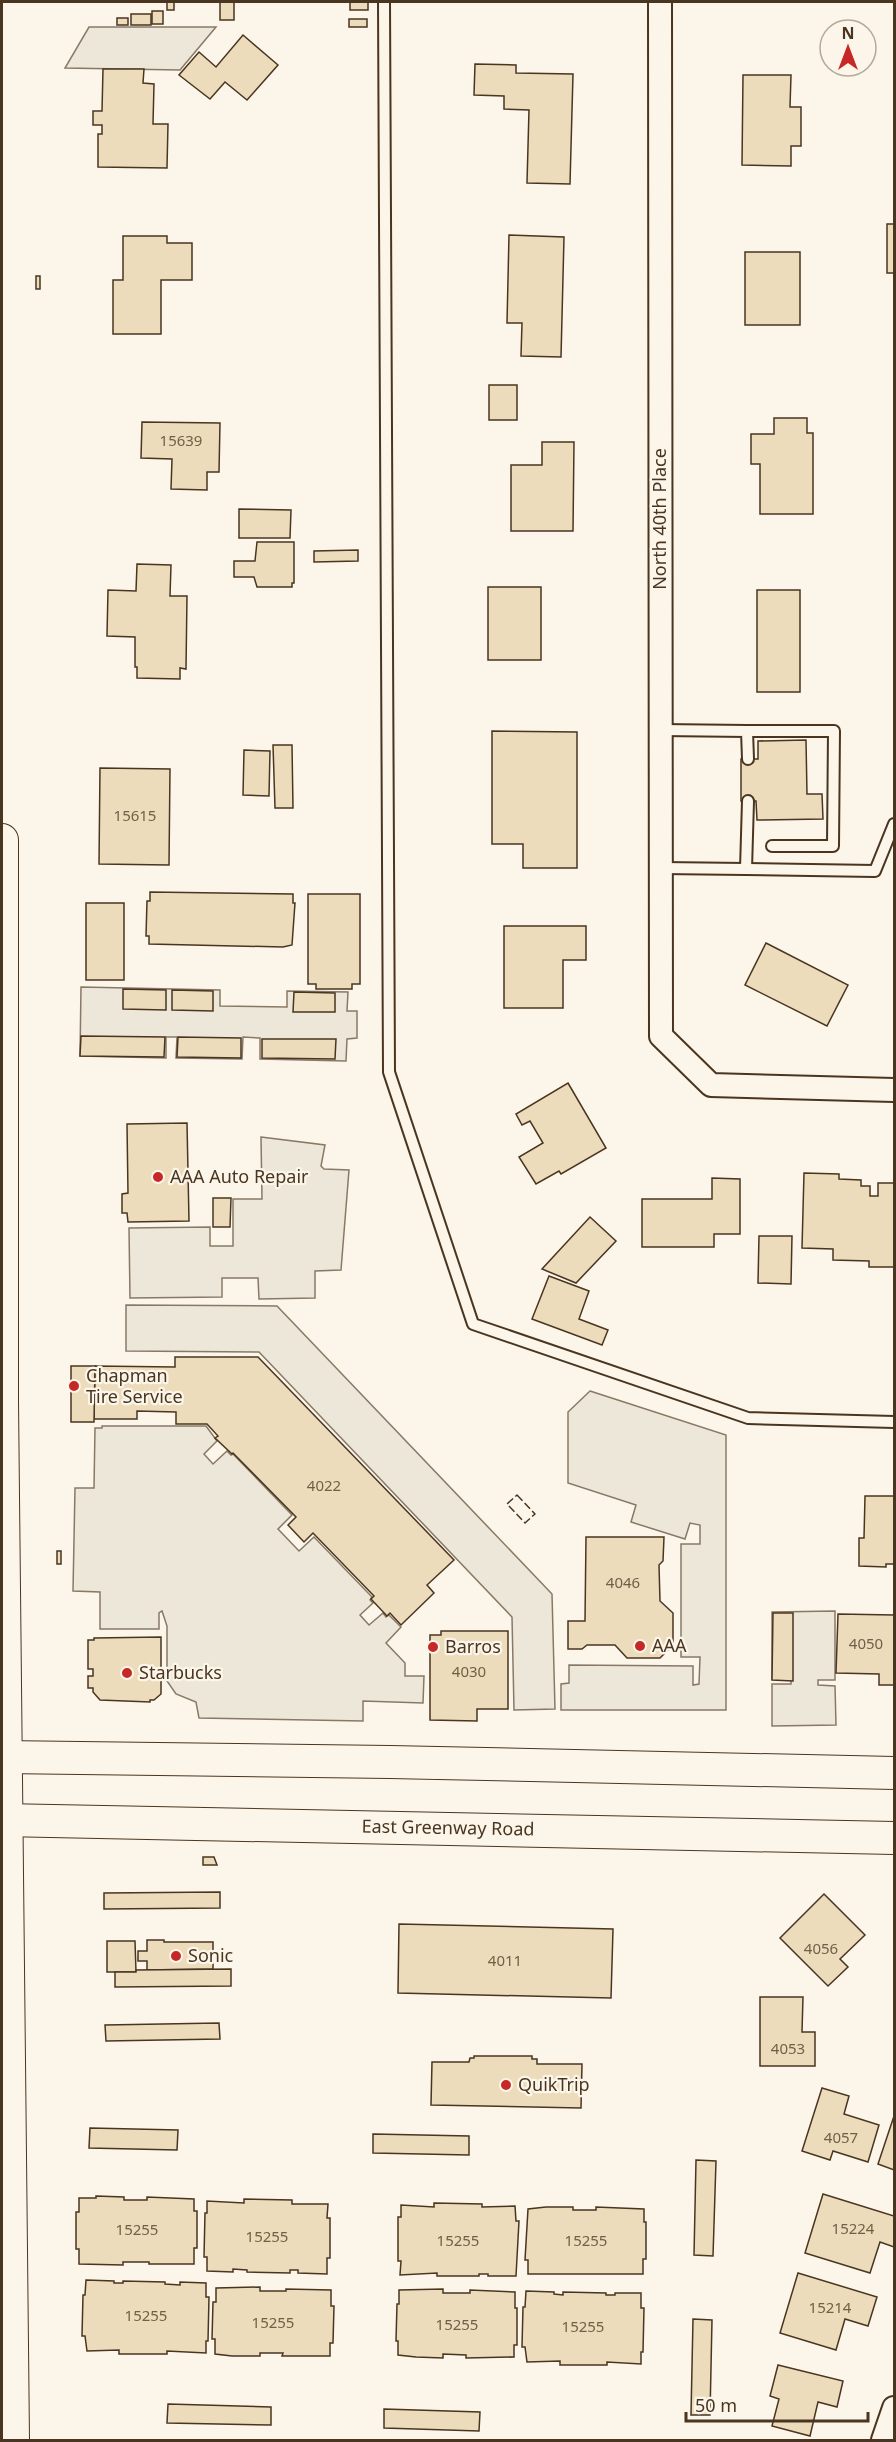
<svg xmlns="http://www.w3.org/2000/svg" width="896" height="2442" font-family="'Noto Sans',sans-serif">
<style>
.parking{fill:#ede7d9;stroke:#887966;stroke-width:1.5}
.building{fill:#ecdcbc;stroke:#4a3520;stroke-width:1.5}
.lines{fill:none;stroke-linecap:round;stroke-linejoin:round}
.service-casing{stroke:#4a3520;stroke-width:14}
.minor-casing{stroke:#4a3520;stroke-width:26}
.secondary-casing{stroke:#4a3520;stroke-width:34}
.service{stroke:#fbf6e9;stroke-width:10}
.minor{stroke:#fbf6e9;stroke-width:22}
.secondary{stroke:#fbf6e9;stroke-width:32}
.fence{stroke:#4a3520;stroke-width:1.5;stroke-dasharray:8 3;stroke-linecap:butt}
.poi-dot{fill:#c62828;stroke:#fbf6e9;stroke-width:2}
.labels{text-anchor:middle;stroke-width:4.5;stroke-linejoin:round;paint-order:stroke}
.number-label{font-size:15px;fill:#725f47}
.street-label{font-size:18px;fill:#4a3520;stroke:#fbf6e9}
.poi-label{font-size:18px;fill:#4a3520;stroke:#fbf6e9;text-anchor:start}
</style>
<rect width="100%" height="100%" fill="#fbf6e9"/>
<g class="parking">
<polygon points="89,27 216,27 180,70 65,68"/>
<polygon points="81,987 220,990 220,1006 287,1007 287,991 348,992 347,1011 357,1011 357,1038 347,1039 346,1061 260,1059 260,1038 243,1037 242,1059 176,1058 177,1037 166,1037 166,1058 80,1056"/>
<polygon points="261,1137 325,1145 321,1166 324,1169 349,1170 341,1270 315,1271 315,1298 259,1299 258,1278 222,1278 222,1297 130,1298 129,1228 210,1227 210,1246 233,1246 233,1199 262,1199"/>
<polygon points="126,1305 277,1306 552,1594 555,1709 514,1710 512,1617 259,1352 126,1351"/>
<polygon points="590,1391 726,1435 726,1710 561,1710 561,1684 569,1683 569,1665 693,1666 693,1685 699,1684 700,1657 681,1657 681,1544 700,1544 700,1525 690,1523 685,1539 631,1522 636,1505 568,1483 568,1412"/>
<polygon points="102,1426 206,1426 217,1441 204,1454 213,1464 227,1451 231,1455 233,1454 292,1515 278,1529 299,1551 314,1537 372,1597 370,1600 373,1603 360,1615 369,1625 383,1613 386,1617 389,1615 401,1627 386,1643 405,1663 405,1676 424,1676 423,1703 363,1701 363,1721 199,1718 196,1702 176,1694 167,1681 167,1626 162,1611 159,1613 159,1629 100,1629 100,1592 73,1591 75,1488 94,1488 95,1428 102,1428"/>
<polygon points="835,1611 835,1680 818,1680 818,1685 835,1686 836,1725 772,1726 772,1684 791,1684 791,1679 772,1679 772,1612"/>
</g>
<g class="building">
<rect x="167" y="2" width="7" height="8"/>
<rect x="220" y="2" width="14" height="18"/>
<rect x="350" y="2" width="18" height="8"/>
<rect x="152" y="11" width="11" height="13"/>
<rect x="131" y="14" width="20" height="11"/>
<rect x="117" y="18" width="11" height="7"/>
<rect x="349" y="19" width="18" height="8"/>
<polygon points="243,35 278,65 247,100 225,82 210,99 179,75 199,52 216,67"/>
<polygon points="475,64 516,65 516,73 573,74 570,184 527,183 529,110 504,109 504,96 474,95"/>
<polygon points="103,69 144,69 143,83 154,84 153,124 168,124 167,168 98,167 98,134 102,134 102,125 93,125 93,111 102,111"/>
<polygon points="743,75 791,75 790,107 801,107 801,146 791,146 791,166 742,165"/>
<rect x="887" y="224" width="7" height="49"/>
<polygon points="509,235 564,237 561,357 521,356 522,323 507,323"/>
<polygon points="123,236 167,236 167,243 192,243 192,280 161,280 161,334 113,334 113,280 123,280"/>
<rect x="745" y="252" width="55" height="73"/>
<rect x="36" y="276" width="4" height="13"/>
<rect x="489" y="385" width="28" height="35"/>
<polygon points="774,418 807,418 807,433 813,433 813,514 760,514 760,464 751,464 751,434 774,434"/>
<polygon points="142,422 220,423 219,472 207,472 207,490 171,489 172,459 141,458"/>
<polygon points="542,442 574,442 573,531 511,531 511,465 542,465"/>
<polygon points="239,509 291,510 290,538 239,538"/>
<polygon points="257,542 294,542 294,583 292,583 292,587 257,587 254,577 234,577 234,561 255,561"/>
<polygon points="358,550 358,561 314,562 314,551"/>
<polygon points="137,564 171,565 170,596 187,596 186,669 180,668 180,679 137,678 137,667 135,667 135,637 107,636 108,590 136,591"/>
<rect x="488" y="587" width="53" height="73"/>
<rect x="757" y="590" width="43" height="102"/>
<polygon points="492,731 577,732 577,868 523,868 523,844 492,844"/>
<polygon points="806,740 807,794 822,794 823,819 757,820 756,801 741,801 741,759 758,759 758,741"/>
<polygon points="273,745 292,745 293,808 275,808"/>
<polygon points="244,750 270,751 269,796 243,795"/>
<polygon points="100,768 170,769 169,865 99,864"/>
<polygon points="150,892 293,894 293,903 295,903 292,945 283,947 149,944 149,936 146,936 147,901 150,901"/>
<polygon points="308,894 360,894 360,984 352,984 352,989 316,989 316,984 308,984"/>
<rect x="86" y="903" width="38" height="77"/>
<polygon points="504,926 586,926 586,960 563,960 563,1008 504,1008"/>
<polygon points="766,943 848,985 827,1026 745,985"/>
<polygon points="123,989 166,990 166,1010 123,1009"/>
<polygon points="172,990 213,991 213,1011 172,1010"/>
<polygon points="294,992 335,993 335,1012 293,1012"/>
<polygon points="81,1036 165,1037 164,1057 80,1056"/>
<polygon points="178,1037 241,1038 241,1058 177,1057"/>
<polygon points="262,1039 336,1039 335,1059 262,1058"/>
<polygon points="568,1083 606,1148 561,1174 559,1171 536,1184 519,1157 543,1143 530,1121 522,1125 516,1114"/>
<polygon points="187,1123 189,1221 128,1222 127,1213 122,1213 122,1194 128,1193 127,1124"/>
<polygon points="804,1173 839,1174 839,1179 861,1180 861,1186 870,1186 870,1196 878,1196 878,1183 894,1183 894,1267 869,1267 869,1261 833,1260 833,1249 802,1248"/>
<polygon points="712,1178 740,1179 740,1234 714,1234 714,1247 642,1247 642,1199 712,1199"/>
<polygon points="213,1198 231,1198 230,1227 213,1227"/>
<polygon points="590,1217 616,1241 576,1283 542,1269"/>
<polygon points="759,1236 792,1236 791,1284 758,1283"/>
<polygon points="549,1276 589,1291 579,1319 608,1330 602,1345 532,1319"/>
<polygon points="175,1357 258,1357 454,1560 427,1585 434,1593 401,1625 390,1613 387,1616 371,1599 374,1596 313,1533 304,1542 288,1525 296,1517 233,1453 232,1454 215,1438 218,1436 207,1424 176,1424 176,1412 137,1411 137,1419 94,1419 95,1366 175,1367"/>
<polygon points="71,1366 95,1366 94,1422 71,1422"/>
<polygon points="865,1496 894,1496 894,1564 886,1564 886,1567 859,1566 859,1538 864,1538"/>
<polygon points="586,1537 664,1537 663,1561 659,1565 660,1601 673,1613 673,1645 660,1658 627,1658 615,1645 587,1645 582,1649 568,1649 568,1621 585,1621"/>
<rect x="57" y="1551" width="4" height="13"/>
<polygon points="773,1613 793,1613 793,1681 772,1680"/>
<polygon points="838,1614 894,1615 894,1685 879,1685 879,1674 836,1673"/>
<polygon points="441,1631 508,1631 508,1709 477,1709 477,1721 430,1720 430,1635 441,1635"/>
<polygon points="161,1637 161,1694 154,1700 150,1700 150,1702 100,1700 93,1692 93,1688 88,1688 88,1676 93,1676 93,1669 88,1669 88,1640 94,1640 94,1638"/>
<polygon points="203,1857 214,1857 217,1865 203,1865"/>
<polygon points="220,1892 220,1908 104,1909 104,1893"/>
<polygon points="824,1894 865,1935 840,1959 848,1967 828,1986 780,1938"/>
<polygon points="399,1924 613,1929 611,1998 398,1993"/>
<polygon points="147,1940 164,1940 164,1942 213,1942 213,1969 147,1970 147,1961 138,1961 138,1951 147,1951"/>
<polygon points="107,1941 135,1941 136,1972 107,1972"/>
<polygon points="231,1969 231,1986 115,1987 115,1972 136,1972 136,1970"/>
<polygon points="760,1997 803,1997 802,2032 815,2032 815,2066 760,2066"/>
<polygon points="219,2023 220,2039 106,2041 105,2025"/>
<polygon points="474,2056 532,2056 532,2059 537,2059 537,2064 582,2064 581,2108 431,2105 432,2062 469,2062 470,2058 474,2058"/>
<polygon points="822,2088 849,2096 844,2114 879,2125 868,2162 833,2151 830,2160 802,2151"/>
<polygon points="894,2116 894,2170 878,2164"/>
<polygon points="90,2128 178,2130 177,2150 89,2148"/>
<polygon points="373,2134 469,2136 469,2155 373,2153"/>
<polygon points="696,2160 716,2161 713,2256 694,2255"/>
<polygon points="823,2194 894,2216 894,2247 880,2242 870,2273 805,2253"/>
<polygon points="96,2196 124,2197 124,2200 147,2200 147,2197 194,2199 194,2211 197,2211 197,2248 194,2248 194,2264 149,2264 149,2262 123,2262 123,2265 79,2264 79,2249 76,2249 76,2212 79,2212 79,2198 96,2198"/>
<polygon points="244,2199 292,2200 292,2204 328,2204 327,2218 330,2218 330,2258 327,2258 327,2274 298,2273 298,2270 290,2270 290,2273 247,2272 247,2270 233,2269 233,2272 207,2271 207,2257 204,2257 205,2213 207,2213 207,2201 244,2203"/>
<polygon points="434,2203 482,2204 482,2207 515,2206 516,2221 519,2221 516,2276 488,2276 488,2274 479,2274 479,2276 437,2276 437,2273 400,2275 401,2261 398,2261 398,2217 401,2217 401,2205 434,2207"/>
<polygon points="546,2207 573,2207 573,2210 596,2210 596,2207 644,2209 644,2222 646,2222 646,2259 643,2259 643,2274 528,2274 528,2260 525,2260 528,2209"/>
<polygon points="798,2273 877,2297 868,2326 845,2319 836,2350 780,2333"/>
<polygon points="86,2280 114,2281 114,2283 123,2283 123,2281 165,2282 165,2284 180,2285 180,2282 206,2283 206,2297 209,2297 208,2341 206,2341 206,2353 167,2351 167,2354 119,2354 119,2350 87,2351 85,2336 82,2336 83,2295 85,2295"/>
<polygon points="260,2287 260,2291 286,2291 286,2289 331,2290 331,2306 334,2306 333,2343 330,2343 330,2356 282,2356 283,2353 260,2353 260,2356 232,2356 215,2354 215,2339 212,2339 213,2302 216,2302 216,2288"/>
<polygon points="443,2289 443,2293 470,2293 470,2290 515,2292 515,2308 517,2308 517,2345 514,2345 514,2357 466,2358 466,2355 443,2354 443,2358 416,2357 398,2355 398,2341 396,2341 397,2304 399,2304 399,2290"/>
<polygon points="526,2291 554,2292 554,2294 563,2295 563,2292 606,2293 606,2295 615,2295 615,2293 641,2293 641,2308 644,2308 643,2352 641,2352 641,2364 607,2362 607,2365 560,2365 560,2361 527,2362 525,2347 522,2347 523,2307 525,2307"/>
<polygon points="693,2319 712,2320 710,2415 691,2415"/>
<polygon points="778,2365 843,2381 837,2407 818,2402 810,2436 772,2426 779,2399 770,2396"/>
<polygon points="168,2404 271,2407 271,2425 167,2423"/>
<polygon points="384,2409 480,2412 479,2431 384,2428"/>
</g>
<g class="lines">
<defs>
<g id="service">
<polyline points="384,2 389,1072 473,1324 748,1418 894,1422"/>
<polyline points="661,730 747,731 748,759"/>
<polyline points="747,731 834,731 833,846 772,846"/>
<polyline points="661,868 746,869 748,801"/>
<polyline points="746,869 875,871 894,824"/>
</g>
<g id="minor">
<polyline points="660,2 661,1036 711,1085 894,1090"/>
<polyline points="883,2440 894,2408"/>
</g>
<g id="secondary">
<polyline points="2,840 2,1401 13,2440"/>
<polyline points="2,1757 390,1762 894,1773"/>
<polyline points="2,1820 894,1838"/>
</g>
</defs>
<use href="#service" class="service-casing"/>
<use href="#minor" class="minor-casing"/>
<use href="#secondary" class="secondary-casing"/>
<use href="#service" class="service"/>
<use href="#minor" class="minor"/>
<use href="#secondary" class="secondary"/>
<polygon class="fence" points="517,1495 535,1514 525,1523 507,1504"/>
</g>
<g class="poi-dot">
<circle cx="158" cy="1177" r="6"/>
<circle cx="74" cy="1386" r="6"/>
<circle cx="640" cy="1646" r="6"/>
<circle cx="433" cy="1647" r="6"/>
<circle cx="127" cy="1673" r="6"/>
<circle cx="176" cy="1956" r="6"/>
<circle cx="506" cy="2085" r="6"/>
</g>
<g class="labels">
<g class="number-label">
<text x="181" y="446">15639</text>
<text x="135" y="821">15615</text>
<text x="324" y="1491">4022</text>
<text x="623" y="1588">4046</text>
<text x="866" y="1649">4050</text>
<text x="469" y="1677">4030</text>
<text x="821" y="1954">4056</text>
<text x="505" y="1966">4011</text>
<text x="788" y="2054">4053</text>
<text x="841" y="2143">4057</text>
<text x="853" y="2234">15224</text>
<text x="137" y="2235">15255</text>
<text x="267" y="2242">15255</text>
<text x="458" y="2246">15255</text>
<text x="586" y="2246">15255</text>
<text x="830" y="2313">15214</text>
<text x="146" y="2321">15255</text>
<text x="273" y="2328">15255</text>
<text x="457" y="2330">15255</text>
<text x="583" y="2332">15255</text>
</g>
<g class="street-label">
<text transform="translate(660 519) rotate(-90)" y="6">North 40th Place</text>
<text transform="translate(448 1828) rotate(1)" y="6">East Greenway Road</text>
</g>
<g class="poi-label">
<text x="170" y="1183">AAA Auto Repair</text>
<text x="86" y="1382">Chapman<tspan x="86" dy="21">Tire Service</tspan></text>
<text x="652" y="1652">AAA</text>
<text x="445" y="1653">Barros</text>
<text x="139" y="1679">Starbucks</text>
<text x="188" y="1962">Sonic</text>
<text x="518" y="2091">QuikTrip</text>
</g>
</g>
<rect width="896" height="2442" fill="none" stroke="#4a3520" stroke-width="6"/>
<g transform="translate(848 48)"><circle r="28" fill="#fbf6e9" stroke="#b4a999" stroke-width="1.5"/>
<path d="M0-4.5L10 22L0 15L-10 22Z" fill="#c62828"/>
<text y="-9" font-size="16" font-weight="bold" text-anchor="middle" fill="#4a3520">N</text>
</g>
<path d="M686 2412v9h182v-9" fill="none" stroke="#4a3520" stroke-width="3"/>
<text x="695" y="2412" font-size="18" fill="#4a3520" stroke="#fbf6e9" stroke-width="4.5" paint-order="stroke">50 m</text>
</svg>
